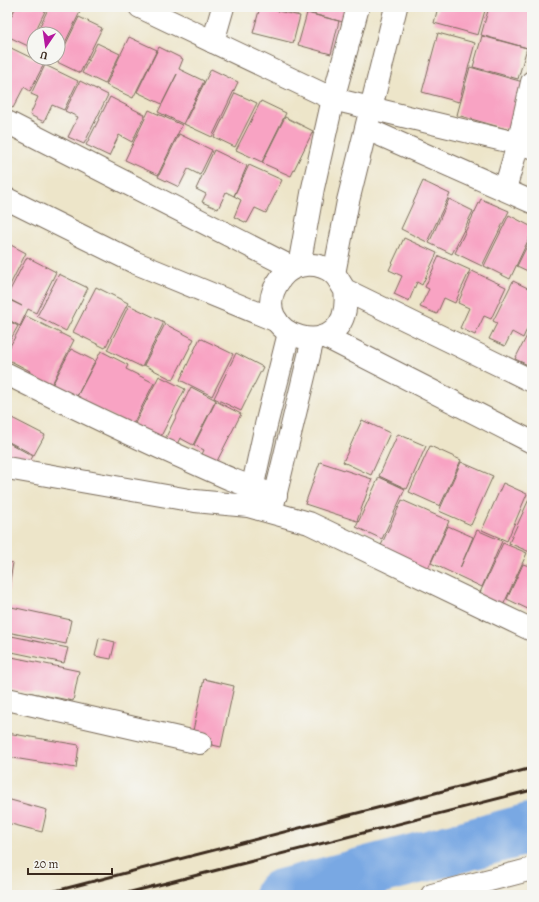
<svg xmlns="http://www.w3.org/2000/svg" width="539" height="902" font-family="Alegreya,serif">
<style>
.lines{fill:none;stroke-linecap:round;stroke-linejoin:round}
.river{stroke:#79a8e3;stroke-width:51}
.building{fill:#f8a3c3}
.minor-casing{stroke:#796b5a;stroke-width:24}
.minor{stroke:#fff;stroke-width:22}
.rail{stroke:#3b2a1e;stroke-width:3}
</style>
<rect width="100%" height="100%" fill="#f6f6f2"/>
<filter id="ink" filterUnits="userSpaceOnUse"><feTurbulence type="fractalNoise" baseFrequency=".025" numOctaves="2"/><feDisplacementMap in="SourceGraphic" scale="8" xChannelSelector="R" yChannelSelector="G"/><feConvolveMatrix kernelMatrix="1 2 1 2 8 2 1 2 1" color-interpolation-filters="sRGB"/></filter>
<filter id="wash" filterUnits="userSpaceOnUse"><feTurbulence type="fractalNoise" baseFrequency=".012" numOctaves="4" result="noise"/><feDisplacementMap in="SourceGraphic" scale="16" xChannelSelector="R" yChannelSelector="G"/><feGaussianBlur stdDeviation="0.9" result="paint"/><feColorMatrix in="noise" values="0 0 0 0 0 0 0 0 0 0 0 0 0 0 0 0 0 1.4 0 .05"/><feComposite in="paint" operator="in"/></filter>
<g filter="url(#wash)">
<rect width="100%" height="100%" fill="#ede5c9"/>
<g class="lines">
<polyline class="river" points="280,895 532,828"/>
</g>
<g id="blocks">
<g class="building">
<polygon points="7,7 14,7 7,21"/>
<polygon points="16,7 47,7 28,46 7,36 7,24"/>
<polygon points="49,7 69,7 80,12 58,57 58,34 36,34"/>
<polygon points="260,7 300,16 293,43 253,33"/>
<polygon points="273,7 300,7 298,14"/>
<polygon points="302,7 347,7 343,22 301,11"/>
<polygon points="438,7 486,7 478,35 434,23"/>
<polygon points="489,7 514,7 532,12 531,49 481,35"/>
<polygon points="307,13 339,21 331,54 298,45"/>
<polygon points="79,17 102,28 80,73 57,62"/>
<polygon points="438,33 475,43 459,102 422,92"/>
<polygon points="482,36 527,48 518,79 473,67"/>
<polygon points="129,37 157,50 133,98 106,85"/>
<polygon points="97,43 120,54 105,84 82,73"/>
<polygon points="7,44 10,45 9,47 44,64 30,91 24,87 13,108 7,105"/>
<polygon points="159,47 183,59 179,69 204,81 183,124 158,112 177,74 162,104 137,92"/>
<polygon points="45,65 78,81 64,110 52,105 44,122 30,115 38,97 31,94"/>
<polygon points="470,67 530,84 517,132 457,115"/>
<polygon points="211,69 238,82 212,137 184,124"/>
<polygon points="80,81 108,95 84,144 68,137 78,117 65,111"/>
<polygon points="235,93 257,103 235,147 214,137"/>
<polygon points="110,97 145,115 132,142 119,135 109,156 86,145"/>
<polygon points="261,101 286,113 262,162 236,150"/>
<polygon points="149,110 182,125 158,175 125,160"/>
<polygon points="285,117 313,131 291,176 262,163"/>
<polygon points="179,134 212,150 200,175 188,169 179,187 158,177"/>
<polygon points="214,150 247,166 234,196 226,192 218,209 202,202 206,194 196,189"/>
<polygon points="249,165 282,180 266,213 255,208 247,223 234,217 241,200 234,196"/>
<polygon points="423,181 450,194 427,242 401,229"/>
<polygon points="449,199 473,211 452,254 429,243"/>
<polygon points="481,199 509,211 482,266 455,253"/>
<polygon points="509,215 532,227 532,232 510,279 484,266"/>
<polygon points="532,236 532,273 517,266"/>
<polygon points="404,238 437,253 422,285 417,282 409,301 394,294 402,276 389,270"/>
<polygon points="7,243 26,253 7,291"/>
<polygon points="439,256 470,270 455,303 444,298 437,314 420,307 429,289 425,287"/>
<polygon points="27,257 56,272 36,313 28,309 20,326 7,319 7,299 22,306 7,298 7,296"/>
<polygon points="472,271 506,287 491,319 484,316 475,335 460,328 469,308 458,303"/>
<polygon points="59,274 88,288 66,331 37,316"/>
<polygon points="513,281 532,290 532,318 523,338 512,332 505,346 489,339 497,323 493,321"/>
<polygon points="96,287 128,303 105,348 73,332"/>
<polygon points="129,305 164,322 142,367 107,350"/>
<polygon points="26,316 74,340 51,386 28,375 30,371 7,359 7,352"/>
<polygon points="7,320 18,326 7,346"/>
<polygon points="165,324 194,339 173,380 144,365"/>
<polygon points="532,326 532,367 515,359"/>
<polygon points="200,338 233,354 212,396 180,380"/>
<polygon points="71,349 95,361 74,402 101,351 128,365 126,369 154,383 132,426 104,412 101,418 49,391"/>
<polygon points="236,353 263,367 241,411 214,398"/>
<polygon points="159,376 185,389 158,442 132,429"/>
<polygon points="191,387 216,400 193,445 180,438 173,453 161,447"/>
<polygon points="216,401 241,414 213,469 199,461 204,450 194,445"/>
<polygon points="10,417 45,435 34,455 7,441 7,422"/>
<polygon points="362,420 390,433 371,475 343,462"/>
<polygon points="398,434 426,446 407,489 379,476"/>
<polygon points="7,442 33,456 25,470 7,460"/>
<polygon points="430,446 461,460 440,506 409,492"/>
<polygon points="320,462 372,479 357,521 305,504"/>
<polygon points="461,462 493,476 471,525 439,511"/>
<polygon points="379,477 405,489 382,539 356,527"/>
<polygon points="503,483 527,494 507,541 482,530"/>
<polygon points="530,497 532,498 532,553 509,543"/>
<polygon points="402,500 449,521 426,573 378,552"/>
<polygon points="448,526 473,537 460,568 477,530 502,541 482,587 431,563"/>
<polygon points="503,543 527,553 501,610 477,599"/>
<polygon points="7,562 13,563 8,592 7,592"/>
<polygon points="523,564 532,567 532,611 507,599"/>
<polygon points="7,606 71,620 66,644 7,632"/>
<polygon points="7,635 68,648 64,663 7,651"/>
<polygon points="99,638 115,642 111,659 95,656"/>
<polygon points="7,656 79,671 73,701 7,688"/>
<polygon points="204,679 234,686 221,747 191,740"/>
<polygon points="7,733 79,745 76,768 7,757"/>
<polygon points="7,799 47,810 42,832 7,823"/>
</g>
</g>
</g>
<g filter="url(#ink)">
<use href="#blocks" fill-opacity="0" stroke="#796b5a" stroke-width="1"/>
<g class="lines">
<defs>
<g id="minor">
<polyline points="140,7 333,99 532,147"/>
<polyline points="213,42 223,7"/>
<polyline points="7,122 293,268"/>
<polyline points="367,129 532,202"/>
<polyline points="505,189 518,144 532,82"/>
<polyline points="7,199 136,263 277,321"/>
<polyline points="299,266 313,188 333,99 358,7"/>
<polyline points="334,274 348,201 396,7"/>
<path d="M345,290C355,373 237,336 281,278C293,262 318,261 333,273C338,277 341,285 345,290L532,381"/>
<polyline points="324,336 532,442"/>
<path d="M7,374C61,401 116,428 172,453C206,468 240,485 276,495"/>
<polyline points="7,468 195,501 248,506 309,523 532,630"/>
<polyline points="249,503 266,425 289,333"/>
<polyline points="272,509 313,339"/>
<polyline points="7,699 200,743"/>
<polyline points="432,895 532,869"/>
</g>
</defs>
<use href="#minor" class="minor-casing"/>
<use href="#minor" class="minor"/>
<g class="rail">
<polyline points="40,895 532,768"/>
<polyline points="119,895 532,790"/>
</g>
</g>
</g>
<rect width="539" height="902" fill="none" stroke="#f6f6f2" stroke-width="24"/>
<g transform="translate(46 46) rotate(193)"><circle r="19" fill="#f6f6f2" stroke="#aba49d"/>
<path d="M0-3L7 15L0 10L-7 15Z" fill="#b5179e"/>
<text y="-6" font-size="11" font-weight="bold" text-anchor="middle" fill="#3b2a1e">U</text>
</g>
<path d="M28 868v6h84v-6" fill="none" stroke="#3b2a1e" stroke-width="2"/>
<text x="34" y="868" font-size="12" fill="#3b2a1e" stroke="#f6f6f2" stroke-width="3" paint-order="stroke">20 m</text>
</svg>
